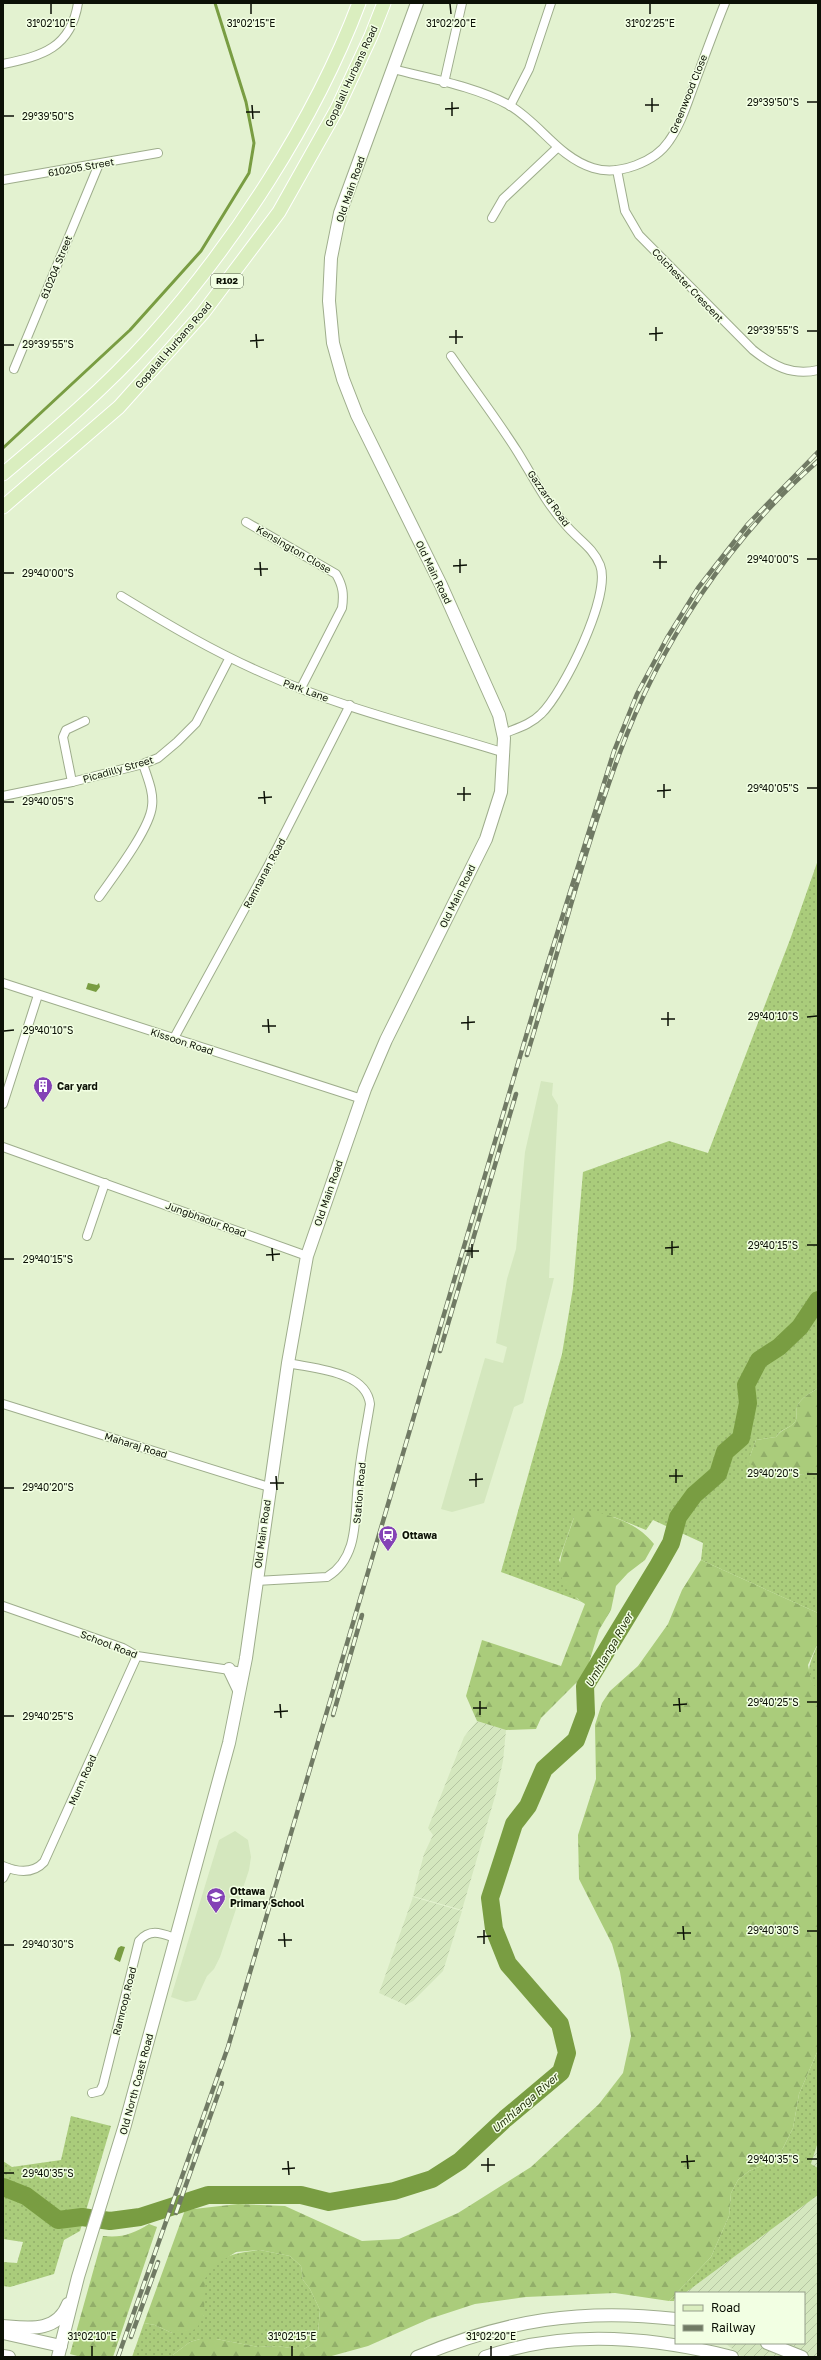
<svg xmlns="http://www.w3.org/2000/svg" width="821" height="2360" font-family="'Golos Text',sans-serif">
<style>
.built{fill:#d4e7be}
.industrial{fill:url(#industrial-furrows)}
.grass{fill:url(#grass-dots)}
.forest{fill:url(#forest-firs)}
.water{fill:#799d42}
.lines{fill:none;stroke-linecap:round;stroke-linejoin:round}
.stream{stroke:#799d42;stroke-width:3}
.river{stroke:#799d42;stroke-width:18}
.street-casing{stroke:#9ead8c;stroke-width:10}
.secondary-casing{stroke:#9ead8c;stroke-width:14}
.primary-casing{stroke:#fff;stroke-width:15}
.street{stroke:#fff;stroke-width:8}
.secondary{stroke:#fff;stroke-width:12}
.primary{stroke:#daeebf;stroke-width:13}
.rail-casing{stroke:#707a64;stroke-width:4.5}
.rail{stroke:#f2ffe3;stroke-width:3;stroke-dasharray:9;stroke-linecap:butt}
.ticks{fill:none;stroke:#0c1106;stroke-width:1.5}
.labels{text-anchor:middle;stroke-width:3;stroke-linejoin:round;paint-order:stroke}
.shield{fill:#f2ffe3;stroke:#515848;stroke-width:1}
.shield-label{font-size:9px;font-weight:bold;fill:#0c1106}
.street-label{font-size:10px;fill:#0c1106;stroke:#f2ffe3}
.poi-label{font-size:10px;font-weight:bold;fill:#0c1106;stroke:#f2ffe3;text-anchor:start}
.water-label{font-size:11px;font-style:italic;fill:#27350f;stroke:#f2ffe3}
.ticks-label{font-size:10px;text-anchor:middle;fill:#0c1106;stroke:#f2ffe3;stroke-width:3;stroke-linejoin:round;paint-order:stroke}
</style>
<defs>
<pattern id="industrial-furrows" width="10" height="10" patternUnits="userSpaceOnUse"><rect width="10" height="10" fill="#d4e7be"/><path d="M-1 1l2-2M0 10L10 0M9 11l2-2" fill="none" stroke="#b5c5a2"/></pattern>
<pattern id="grass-dots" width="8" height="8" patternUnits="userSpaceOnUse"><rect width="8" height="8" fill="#aacc7b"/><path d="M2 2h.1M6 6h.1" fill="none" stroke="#91ae69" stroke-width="1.8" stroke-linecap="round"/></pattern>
<pattern id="forest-firs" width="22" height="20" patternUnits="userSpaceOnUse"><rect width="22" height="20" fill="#aacc7b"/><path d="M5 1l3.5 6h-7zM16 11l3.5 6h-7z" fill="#91ae69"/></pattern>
</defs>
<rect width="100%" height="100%" fill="#e3f2d0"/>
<g class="built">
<polygon points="541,1081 553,1083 552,1095 558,1105 549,1278 554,1278 523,1403 514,1407 484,1503 452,1512 441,1509 485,1358 503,1363 507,1347 496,1343 507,1279 516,1249 525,1152"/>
<polygon points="235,1831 248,1840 251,1857 249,1870 220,1957 214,1969 207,1976 196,2000 186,2002 171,1997 219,1840"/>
</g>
<g class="industrial">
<polygon points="477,1721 506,1730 503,1761 496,1793 462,1910 413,1896 424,1854 433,1835 428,1828 464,1737"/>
<polygon points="413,1897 462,1911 443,1971 413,2001 406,2005 379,1993"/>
<polygon points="818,2142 818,2168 811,2164"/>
<polygon points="818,2195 818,2357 742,2357 725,2343 804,2343 804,2293 685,2293"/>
</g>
<g class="grass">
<path d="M818,860V1388C811,1393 800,1398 797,1407C795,1413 799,1419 793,1424C786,1430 782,1428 776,1437L756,1440L750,1456L791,1476L818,1472V1613L701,1560L703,1543L653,1520L646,1530L614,1517H574L559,1560L577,1599L585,1603L501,1572L562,1354L573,1288L583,1172L669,1141L708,1153L791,937Z"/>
<path d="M818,1643V1691C802,1672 811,1663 818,1643Z"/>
<polygon points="818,2050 818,2142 811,2164 818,2168 818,2195 685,2293 676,2293 674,2301 669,2301 711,2257 729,2216 731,2193 738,2180 749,2171 777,2160 793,2128 799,2094"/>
<polygon points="71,2116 111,2126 80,2231 64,2240 54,2274 10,2287 3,2286 3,2262 17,2263 23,2242 3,2239 3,2161 12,2167 61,2160"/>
<path d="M260,2250L290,2256L301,2266L303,2280L310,2289L320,2310L318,2333L314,2343L304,2349H296L278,2346L258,2347L216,2339H200L190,2342L170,2357H132L144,2323L155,2325L172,2333L204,2315C204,2304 202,2288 205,2278C213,2255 241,2252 260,2250Z"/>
</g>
<g class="forest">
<path d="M818,1388V1472C787,1477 771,1480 745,1460L750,1456L756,1440L776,1437C783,1428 786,1430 793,1424C799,1419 795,1413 797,1407C800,1398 811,1393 818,1388Z"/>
<path d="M594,1511C617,1518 638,1524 654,1544L645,1560L628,1573L616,1586L611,1610L599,1630L588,1666L578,1681L541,1718L536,1729L506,1730L477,1721L466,1696L482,1640L561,1666L585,1604C544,1577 563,1554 574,1517L578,1512Z"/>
<polygon points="701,1560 818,1613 818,1643 808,1665 811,1680 818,1691 818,2050 799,2094 793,2128 777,2160 749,2171 738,2180 731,2193 729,2216 711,2257 669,2301 615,2293 526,2297 475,2304 429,2319 368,2346 328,2357 170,2357 190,2342 200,2339 216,2339 258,2347 278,2346 296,2349 304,2349 314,2343 318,2333 320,2310 310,2289 303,2280 301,2266 290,2256 260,2250 236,2252 214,2266 205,2278 204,2315 197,2328 187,2333 172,2333 155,2325 144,2323 185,2210 238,2204 285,2206 362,2241 399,2239 458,2213 531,2167 599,2104 623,2073 631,2036 620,1972 612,1944 579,1879 578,1835 596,1779 595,1725 602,1703 610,1691 638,1666 668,1624 682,1590"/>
<path d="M149,2224L157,2227L113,2357H81L70,2354L103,2236C122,2238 133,2234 149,2224Z"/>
</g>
<g class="water">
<polygon points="88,983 97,985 99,983 100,987 96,992 86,989"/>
<polygon points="121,1946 125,1947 120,1962 114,1959 118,1948"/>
</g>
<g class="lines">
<polyline class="stream" points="3,448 130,330 201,251 249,173 254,143 246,102 215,3"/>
<polyline class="river" points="3,2187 26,2196 58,2220 82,2217 110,2221 140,2217 208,2195 301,2195 329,2202 394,2191 432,2179 460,2161 505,2119 561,2072 567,2053 560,2024 508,1964 494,1929 490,1898 504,1855 514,1824 528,1806 544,1769 576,1740 586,1713 585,1686 658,1566 671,1543 678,1517 694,1495 718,1474 725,1452 741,1438 748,1403 746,1385 759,1360 779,1347 800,1327 818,1300"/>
<defs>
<g id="street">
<path d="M3,64C42,56 71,48 78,3"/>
<path d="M393,69C431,79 474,86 509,105C540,123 558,157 593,168C619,176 655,162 669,141C681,124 687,104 694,85C704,58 714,30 725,3"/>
<polyline points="444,83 462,3"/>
<polyline points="510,106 529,69 551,3"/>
<path d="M617,170L625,211L639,235L753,350C773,366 792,376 818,370"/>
<polyline points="3,180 158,153"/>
<polyline points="492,218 503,199 557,148"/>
<path d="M451,356C473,388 496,418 517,451C532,475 546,503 565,524C577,539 593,547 600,565C612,595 563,693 541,714C530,725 517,728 503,734"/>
<polyline points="14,369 99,164"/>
<path d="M246,522L336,574C343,586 344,594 342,608L301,688"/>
<path d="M121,596C167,624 214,652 265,674C341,708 425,728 505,753"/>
<polyline points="72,782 63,737 66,730 85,721"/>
<polyline points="3,796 72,782 143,764 158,758 177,742 196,723 229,659"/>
<path d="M99,897C113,877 150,829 152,806C154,792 147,777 143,764"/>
<polyline points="3,983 362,1099"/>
<polyline points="174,1038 267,868 350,705"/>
<polyline points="3,1104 38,995"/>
<polyline points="3,1147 307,1256"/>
<polyline points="87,1236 105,1183"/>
<polyline points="3,1404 269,1487"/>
<path d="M256,1581L327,1577C360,1557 354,1516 358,1483C360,1456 366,1430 370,1404C366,1371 315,1369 288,1363"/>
<polyline points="3,1606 123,1648 137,1656 243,1672"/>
<path d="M3,1866C17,1872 33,1874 44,1862L137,1656"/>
<polyline points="3,1878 8,1868"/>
<path d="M92,2093L100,2091L103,2085L139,1941C150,1928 161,1933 175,1938"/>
</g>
<g id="secondary">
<polyline points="229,1669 239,1690"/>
<path d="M3,2326C28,2328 57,2333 68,2304"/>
<polyline points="3,2333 61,2346"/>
<polyline points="767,2343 802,2357"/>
<polyline points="3,2356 9,2357"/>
<polyline points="58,2357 78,2277 125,2125 229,1743 246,1658 288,1363 307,1256 365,1089 386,1040 486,839 501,792 504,738 499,715 441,585 357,415 343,379 333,343 329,301 331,258 340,213 417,3"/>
<path d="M417,2357C506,2320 581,2308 676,2319"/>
<path d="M485,2357C564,2329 653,2337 732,2357"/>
</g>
<g id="primary">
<path d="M3,474C53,432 105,388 149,339C234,244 314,122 359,3"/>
<polyline points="3,507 119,407 203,313 279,212 337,109 371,36 384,3"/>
</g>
</defs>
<use href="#street" class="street-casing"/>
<use href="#secondary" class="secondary-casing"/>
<use href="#primary" class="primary-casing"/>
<use href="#street" class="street"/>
<use href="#secondary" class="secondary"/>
<use href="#primary" class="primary"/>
<defs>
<g id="rail">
<path d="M527,1055C558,955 583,853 619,755C659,645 729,539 818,461"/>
<polyline points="440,1351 516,1094"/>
<polyline points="333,1715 362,1615"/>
<polyline points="176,2213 222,2083"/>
<polyline points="131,2337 158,2262"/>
<polyline points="118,2357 228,2047 542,982 614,751 637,694 667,638 698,588 748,524 818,452"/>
</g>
</defs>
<use href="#rail" class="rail-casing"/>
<use href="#rail" class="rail"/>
</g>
<path class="ticks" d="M51,4V14M251,4V14M450,4L451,14M650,4V14M652,98V112M452,102V116M807,102H817M252,105L253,119M645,105H659M445,109L459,108M246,112H260M4,116H14M656,327V341M456,330V344M807,331H817M256,334L257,348M649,334L663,333M449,337H463M250,341L264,340M4,345H14M660,555V569M460,559V573M807,559H817M260,562L261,576M653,562H667M453,566L467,565M254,569H268M4,573H14M664,784V798M464,787V801M807,788H817M264,791L265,804M657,791L671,790M457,794H471M258,798L272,797M4,802H14M668,1012V1026M468,1016V1030M807,1017L817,1016M268,1019L269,1033M661,1019H675M461,1023L475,1022M262,1026H276M4,1031L14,1030M672,1241V1255M472,1244V1258M807,1245H817M272,1248L273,1261M665,1248L679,1247M465,1251H479M266,1255L280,1254M4,1259H14M676,1469V1483M476,1473V1487M807,1474H817M276,1476L277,1490M669,1476H683M469,1480L483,1479M270,1483H284M4,1488H14M679,1698L680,1712M480,1701V1715M807,1702H817M280,1704L281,1718M673,1705L687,1704M473,1708H487M274,1712L288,1711M4,1716H14M683,1926L684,1940M484,1930V1944M807,1931H817M284,1933L285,1947M677,1933H691M477,1937L491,1936M278,1940H292M4,1945H14M687,2155L688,2169M488,2158V2172M807,2159H817M288,2161L289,2175M681,2162L695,2161M481,2165H495M282,2169L295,2168M4,2173H14M92,2346V2356M292,2346V2356M491,2346V2356"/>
<defs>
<symbol id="building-pin" viewBox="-11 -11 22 30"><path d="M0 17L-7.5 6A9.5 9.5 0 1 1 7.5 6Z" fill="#8442b6" stroke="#f2ffe3"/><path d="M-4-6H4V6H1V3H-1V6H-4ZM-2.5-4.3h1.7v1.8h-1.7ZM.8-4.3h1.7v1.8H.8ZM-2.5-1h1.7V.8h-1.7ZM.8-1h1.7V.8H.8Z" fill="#fff"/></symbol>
<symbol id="station-pin" viewBox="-11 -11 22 30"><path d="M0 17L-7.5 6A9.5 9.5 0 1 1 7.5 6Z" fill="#8442b6" stroke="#f2ffe3"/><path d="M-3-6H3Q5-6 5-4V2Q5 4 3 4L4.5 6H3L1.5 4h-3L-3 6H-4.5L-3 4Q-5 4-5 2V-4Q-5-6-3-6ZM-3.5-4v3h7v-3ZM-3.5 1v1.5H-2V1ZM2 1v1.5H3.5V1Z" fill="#fff"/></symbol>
<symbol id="school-pin" viewBox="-11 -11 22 30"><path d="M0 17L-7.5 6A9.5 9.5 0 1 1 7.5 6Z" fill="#8442b6" stroke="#f2ffe3"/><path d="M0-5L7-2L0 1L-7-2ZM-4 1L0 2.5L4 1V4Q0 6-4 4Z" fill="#fff"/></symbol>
</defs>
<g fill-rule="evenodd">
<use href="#building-pin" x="32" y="1075" width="22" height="30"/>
<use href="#station-pin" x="377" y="1524" width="22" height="30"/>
<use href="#school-pin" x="205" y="1886" width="22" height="30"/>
</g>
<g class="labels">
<rect class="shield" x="211" y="274" width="32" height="14" rx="3"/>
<g class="shield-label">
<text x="227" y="284">R102</text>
</g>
<g class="street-label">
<text transform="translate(351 76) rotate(-65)" y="4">Gopalall Hurbans Road</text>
<text transform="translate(688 94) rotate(-68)" y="4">Greenwood Close</text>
<text transform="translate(81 167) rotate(-10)" y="4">610205 Street</text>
<text transform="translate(350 189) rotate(-71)" y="4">Old Main Road</text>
<text transform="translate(56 267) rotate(-68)" y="4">610204 Street</text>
<text transform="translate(688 285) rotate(46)" y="4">Colchester Crescent</text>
<text transform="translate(173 345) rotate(-49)" y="4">Gopalall Hurbans Road</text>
<text transform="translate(549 498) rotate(55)" y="4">Gazzard Road</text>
<text transform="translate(294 549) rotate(30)" y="4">Kensington Close</text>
<text transform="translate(434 572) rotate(64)" y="4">Old Main Road</text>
<text transform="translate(306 690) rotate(20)" y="4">Park Lane</text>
<text transform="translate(118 769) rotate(-16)" y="4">Picadilly Street</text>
<text transform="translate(264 873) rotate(-62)" y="4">Ramnanan Road</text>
<text transform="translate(457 896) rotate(-64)" y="4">Old Main Road</text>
<text transform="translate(182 1041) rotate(18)" y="4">Kissoon Road</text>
<text transform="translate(328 1193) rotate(-71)" y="4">Old Main Road</text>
<text transform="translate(206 1219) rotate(20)" y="4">Jungbhadur Road</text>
<text transform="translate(136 1445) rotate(17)" y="4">Maharaj Road</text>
<text transform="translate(359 1493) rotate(-85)" y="4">Station Road</text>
<text transform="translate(262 1534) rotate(-82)" y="4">Old Main Road</text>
<text transform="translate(109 1644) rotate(21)" y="4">School Road</text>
<text transform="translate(82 1780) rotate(-66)" y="4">Munn Road</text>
<text transform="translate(124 2001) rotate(-76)" y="4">Ramroop Road</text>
<text transform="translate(136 2084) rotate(-75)" y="4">Old North Coast Road</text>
</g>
<g class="poi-label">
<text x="57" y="1090">Car yard</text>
<text x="402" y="1539">Ottawa</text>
<text x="230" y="1895">Ottawa<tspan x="230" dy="12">Primary School</tspan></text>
</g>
<g class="water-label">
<text transform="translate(609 1650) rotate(-60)" y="4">Umhlanga River</text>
<text transform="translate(525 2103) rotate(-41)" y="4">Umhlanga River</text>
</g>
</g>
<g class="ticks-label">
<text x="51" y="27">31°02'10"E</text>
<text x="251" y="27">31°02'15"E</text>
<text x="451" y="27">31°02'20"E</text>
<text x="650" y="27">31°02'25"E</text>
<text x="773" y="106">29°39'50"S</text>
<text x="48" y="120">29°39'50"S</text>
<text x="773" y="334">29°39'55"S</text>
<text x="48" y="348">29°39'55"S</text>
<text x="773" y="563">29°40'00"S</text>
<text x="48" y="577">29°40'00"S</text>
<text x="773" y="792">29°40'05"S</text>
<text x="48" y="805">29°40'05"S</text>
<text x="773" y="1020">29°40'10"S</text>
<text x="48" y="1034">29°40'10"S</text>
<text x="773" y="1249">29°40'15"S</text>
<text x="48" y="1263">29°40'15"S</text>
<text x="773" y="1477">29°40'20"S</text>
<text x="48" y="1491">29°40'20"S</text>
<text x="773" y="1706">29°40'25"S</text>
<text x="48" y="1720">29°40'25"S</text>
<text x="773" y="1934">29°40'30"S</text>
<text x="48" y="1948">29°40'30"S</text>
<text x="773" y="2163">29°40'35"S</text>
<text x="48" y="2177">29°40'35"S</text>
<text x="92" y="2340">31°02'10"E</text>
<text x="292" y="2340">31°02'15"E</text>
<text x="491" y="2340">31°02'20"E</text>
</g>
<rect width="821" height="2360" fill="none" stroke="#0c1106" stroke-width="8"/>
<rect x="675" y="2292" width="130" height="52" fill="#f2ffe3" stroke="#96a08b"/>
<rect x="683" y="2305" width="20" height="6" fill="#daeebf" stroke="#96a08b"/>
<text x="711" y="2312" font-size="12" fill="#0c1106">Road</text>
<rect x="683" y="2325" width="20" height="6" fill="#707a64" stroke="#96a08b"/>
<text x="711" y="2332" font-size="12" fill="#0c1106">Railway</text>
</svg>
